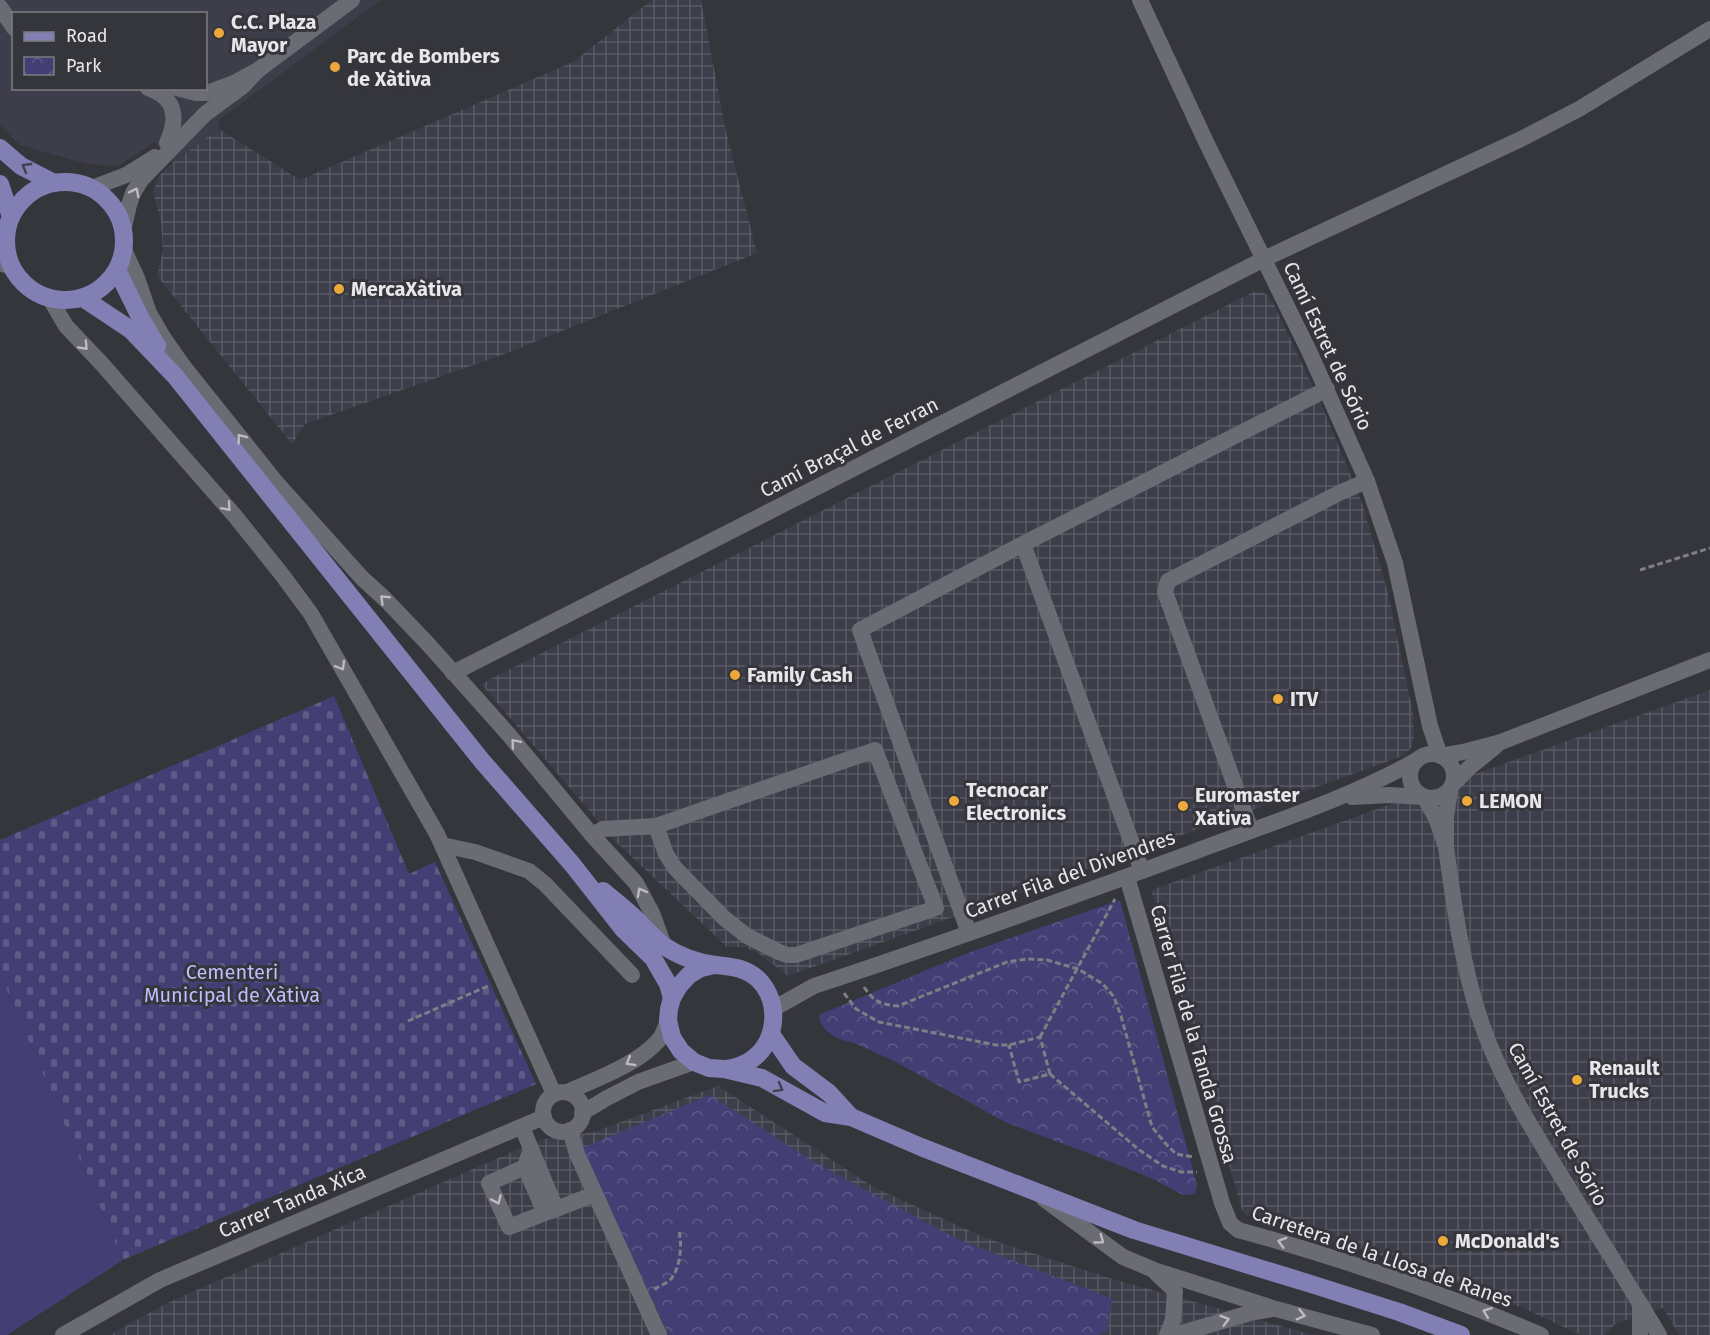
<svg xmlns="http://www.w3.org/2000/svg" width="1710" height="1335" font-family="'Fira Sans',sans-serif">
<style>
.built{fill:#3e3e4b;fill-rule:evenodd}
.industrial{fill:url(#industrial-grid)}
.green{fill:#433f74}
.cemetery{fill:url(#cemetery-stones)}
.park{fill:url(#park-crowns)}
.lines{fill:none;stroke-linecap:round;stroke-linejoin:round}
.path{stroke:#7e7e85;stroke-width:3;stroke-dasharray:6 3;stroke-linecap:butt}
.minor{stroke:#6b6c73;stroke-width:16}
.major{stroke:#817fb3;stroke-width:18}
.oneway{stroke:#40404e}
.oneway2{stroke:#bbbbc1}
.poi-dot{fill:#eca93b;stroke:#35353c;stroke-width:2}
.labels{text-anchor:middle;stroke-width:6;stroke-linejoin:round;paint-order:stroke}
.poi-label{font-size:20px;font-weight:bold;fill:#e6e6eb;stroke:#35353c;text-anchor:start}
.street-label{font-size:20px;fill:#e6e6eb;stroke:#35353c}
.park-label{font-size:20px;fill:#bebdfe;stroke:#35353c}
</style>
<defs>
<pattern id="industrial-grid" width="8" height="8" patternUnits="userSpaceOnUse" patternTransform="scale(1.5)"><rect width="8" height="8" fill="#3e3e4b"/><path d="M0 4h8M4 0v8" fill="none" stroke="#5a5a65"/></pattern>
<pattern id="cemetery-stones" width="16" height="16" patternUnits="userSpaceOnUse" patternTransform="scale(1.5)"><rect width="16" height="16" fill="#433f74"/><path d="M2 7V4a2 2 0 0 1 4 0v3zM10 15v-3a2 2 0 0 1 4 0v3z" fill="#5e5b88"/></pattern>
<pattern id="park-crowns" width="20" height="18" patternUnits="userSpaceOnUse" patternTransform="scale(1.5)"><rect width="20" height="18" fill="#433f74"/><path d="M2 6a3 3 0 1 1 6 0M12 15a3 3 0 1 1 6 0" fill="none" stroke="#5e5b88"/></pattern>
</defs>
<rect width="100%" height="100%" fill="#35353c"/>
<path class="built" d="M0,0H381L219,120V129L172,163L155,142L118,166L87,164L20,145L0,125ZM14,14H206V88H14Z"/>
<g class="industrial">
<polygon points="652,0 701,0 725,127 757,253 499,356 305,424 292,444 157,276 163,251 161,222 153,192 159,176 172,163 219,129 300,180 573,62"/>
<polygon points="1253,292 1261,292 1268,295 1273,303 1323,408 1362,503 1388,593 1413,713 1414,736 1412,747 1403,756 788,976 758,953 745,947 727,947 616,842 481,684"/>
<polygon points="1710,690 1710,1335 1679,1335 1663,1308 1615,1324 1605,1335 1580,1335 1532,1312 1468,1286 1373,1253 1247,1216 1242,1210 1151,890"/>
<polygon points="718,1086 875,1188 986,1238 1106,1277 1313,1335 110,1335 165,1304 539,1140 594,1132"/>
</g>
<polygon class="green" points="0,974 123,1260 7,1335 0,1335"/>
<polygon class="cemetery" points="334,696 409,874 435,862 536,1084 123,1260 0,974 0,840"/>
<g class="park">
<path d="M1120,900L1197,1185L1195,1194L1183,1195L1151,1178L1101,1158L1005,1122L896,1062L852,1042C842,1042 827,1034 822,1025C820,1022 820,1018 819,1015L965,954Z"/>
<polygon points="710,1095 812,1161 957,1239 1113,1299 1106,1331 1097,1335 669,1335 582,1148"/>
</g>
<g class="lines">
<g class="path">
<polyline points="1640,570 1710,548"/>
<path d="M864,987C874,1002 880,1004 898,1006L1007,962L1027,959L1047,960L1078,969L1103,984L1114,997L1121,1016L1152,1127L1166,1144L1176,1154L1193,1157"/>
<polyline points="844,993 856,1009 879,1022 996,1045 1009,1045 1040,1037 1050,1074 1019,1082 1009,1045"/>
<polyline points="408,1021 488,986"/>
<polyline points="1040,1037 1115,899"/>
<polyline points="1050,1074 1138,1149 1163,1166 1181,1172 1197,1172"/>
<path d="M654,1289C659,1287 667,1283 671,1279C681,1267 682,1243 679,1230"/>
</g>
<g class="minor">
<polyline points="1140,0 1207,144 1309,351 1367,481 1395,563 1430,726 1440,756 1463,752 1501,742 1710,660"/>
<polyline points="0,7 14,28"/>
<path d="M148,88C177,98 178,119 167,143"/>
<polyline points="177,88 196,93 207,93 234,83 258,70 352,0"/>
<polyline points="92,188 126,175 155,157"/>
<polyline points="0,228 8,225"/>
<polyline points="123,231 129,205 133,193 141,180 205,114 243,86 258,70"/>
<polyline points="124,250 137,278 149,313 163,337 184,367 275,481 362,578 385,599 428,644 509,735 592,835 636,883 652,913 664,946"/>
<polyline points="0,263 11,267"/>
<polyline points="50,299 66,326 102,364 235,516 283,576 311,614 437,834 554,1094"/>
<polyline points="453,673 1264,259 1523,138 1579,109 1710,29"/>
<circle cx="1432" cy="776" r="22"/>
<polyline points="1453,784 1470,767 1496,746"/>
<polyline points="1352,797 1389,795 1424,797 1436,818 1446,847 1446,817 1450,790"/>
<polyline points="1251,830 1165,592 1168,581 1339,493 1367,481"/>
<polyline points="592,835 603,829 656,826 875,750 936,908 796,955 787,955 779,952 747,936 724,918 675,868 666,854 656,826"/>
<polyline points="442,845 475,852 529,871 545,884 632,975"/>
<path d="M1446,847C1454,906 1462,965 1481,1022C1500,1078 1532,1129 1563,1179C1595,1231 1628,1283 1659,1335"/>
<polyline points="1142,871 1023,544 1327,389"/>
<path d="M1127,877L1222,1203L1230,1223L1238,1230C1341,1258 1442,1293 1541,1335"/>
<polyline points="969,933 860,630 1023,544"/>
<path d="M773,1009L814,986C941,944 1066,899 1191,853C1267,824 1346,800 1417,760"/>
<path d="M567,1092C595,1080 643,1062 661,1037C664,1032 666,1025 668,1020"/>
<circle cx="563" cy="1112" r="20"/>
<polyline points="582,1113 607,1098 638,1082 694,1062"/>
<polyline points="522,1127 556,1209 595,1194"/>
<polyline points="570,1130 577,1154 659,1335"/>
<polyline points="528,1157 525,1167 545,1213 554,1210"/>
<polyline points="525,1167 489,1183 509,1227 545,1213"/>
<polyline points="1044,1199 1123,1257 1154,1270 1276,1309 1372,1335"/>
<polyline points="1156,1273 1175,1291 1173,1320 1167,1335"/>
<polyline points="1640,1303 1640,1335"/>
<polyline points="63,1335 160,1280 544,1117"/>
<polyline points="1175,1335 1250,1313 1272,1309"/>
</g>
<g class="major">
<polyline points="0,148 21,166 54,183"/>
<circle cx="65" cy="241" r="59"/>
<polyline points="0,184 11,217"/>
<polyline points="117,270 140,317 157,346"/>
<polyline points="83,298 131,330 175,376 482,761 572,864 623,929 653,958 668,984 672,998"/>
<path d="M603,891C615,901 627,910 638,921C646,929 655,939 664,946C679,956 698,963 716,965C732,967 744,967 758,979C782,1003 777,1045 748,1062C741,1066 734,1068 726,1069"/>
<polyline points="715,965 701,968 689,975 679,986 672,998 669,1009 668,1020 672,1037 681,1051 694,1062 709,1068 724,1069 762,1078 825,1113 851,1117 921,1147 1134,1230 1311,1284 1399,1312 1461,1335"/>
<polyline points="771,1034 793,1066 829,1093 851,1117"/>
</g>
</g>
<defs><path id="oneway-chevron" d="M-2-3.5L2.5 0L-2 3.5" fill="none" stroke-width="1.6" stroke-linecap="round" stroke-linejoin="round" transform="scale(1.5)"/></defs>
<g class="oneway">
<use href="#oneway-chevron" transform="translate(26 167) rotate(-150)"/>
<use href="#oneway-chevron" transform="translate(779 1088) rotate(29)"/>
</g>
<g class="oneway2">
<use href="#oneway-chevron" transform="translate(135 192) rotate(-63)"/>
<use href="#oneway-chevron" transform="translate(84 346) rotate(47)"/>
<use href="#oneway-chevron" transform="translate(241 438) rotate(-128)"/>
<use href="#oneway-chevron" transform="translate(227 507) rotate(49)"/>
<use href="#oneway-chevron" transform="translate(384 599) rotate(-136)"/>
<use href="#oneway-chevron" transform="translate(341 666) rotate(60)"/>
<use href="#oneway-chevron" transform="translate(515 743) rotate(-130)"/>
<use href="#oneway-chevron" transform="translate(641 892) rotate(-119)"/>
<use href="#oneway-chevron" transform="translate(630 1062) rotate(149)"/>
<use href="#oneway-chevron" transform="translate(497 1200) rotate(66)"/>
<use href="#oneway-chevron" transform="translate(1100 1240) rotate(36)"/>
<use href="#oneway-chevron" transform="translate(1282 1242) rotate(-164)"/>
<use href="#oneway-chevron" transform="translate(1487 1312) rotate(-159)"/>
<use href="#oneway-chevron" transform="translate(1301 1315) rotate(15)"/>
<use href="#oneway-chevron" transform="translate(1225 1320) rotate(-16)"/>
</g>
<g class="poi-dot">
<circle cx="219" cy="33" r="6"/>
<circle cx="335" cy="67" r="6"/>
<circle cx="339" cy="289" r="6"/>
<circle cx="735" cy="675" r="6"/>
<circle cx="1278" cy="699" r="6"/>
<circle cx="954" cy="801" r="6"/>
<circle cx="1467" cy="801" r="6"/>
<circle cx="1183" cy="806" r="6"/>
<circle cx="1577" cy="1080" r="6"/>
<circle cx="1443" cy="1241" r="6"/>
</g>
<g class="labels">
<g class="poi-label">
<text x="231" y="29">C.C. Plaza<tspan x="231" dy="23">Mayor</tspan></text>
<text x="347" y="63">Parc de Bombers<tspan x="347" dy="23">de Xàtiva</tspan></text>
<text x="351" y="296">MercaXàtiva</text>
<text x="747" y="682">Family Cash</text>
<text x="1290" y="706">ITV</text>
<text x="966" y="797">Tecnocar<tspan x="966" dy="23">Electronics</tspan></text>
<text x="1195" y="802">Euromaster<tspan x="1195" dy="23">Xativa</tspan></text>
<text x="1479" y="808">LEMON</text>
<text x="1589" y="1075">Renault<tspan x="1589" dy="23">Trucks</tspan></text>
<text x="1455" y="1248">McDonald's</text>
</g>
<g class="street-label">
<text transform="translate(1328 346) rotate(65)" y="7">Camí Estret de Sório</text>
<text transform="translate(849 447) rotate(-27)" y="7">Camí Braçal de Ferran</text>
<text transform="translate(1070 874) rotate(-20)" y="7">Carrer Fila del Divendres</text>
<text transform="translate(1194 1034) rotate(74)" y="7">Carrer Fila de la Tanda Grossa</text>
<text transform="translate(1558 1124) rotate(61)" y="7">Camí Estret de Sório</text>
<text transform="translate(292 1201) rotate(-23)" y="7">Carrer Tanda Xica</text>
<text transform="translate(1382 1256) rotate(19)" y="7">Carretera de la Llosa de Ranes</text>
</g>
<g class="park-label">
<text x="232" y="979">Cementeri<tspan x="232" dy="23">Municipal de Xàtiva</tspan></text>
</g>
</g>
<rect x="12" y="12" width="195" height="78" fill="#35353c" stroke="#7c7c82" stroke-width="1.5"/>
<rect x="24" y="32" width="30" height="9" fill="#817fb3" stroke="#7c7c82" stroke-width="1.5"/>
<text x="66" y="42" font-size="18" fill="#e6e6eb">Road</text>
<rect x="24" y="57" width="30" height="18" fill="url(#park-crowns)" stroke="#7c7c82" stroke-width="1.5"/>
<text x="66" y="72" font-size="18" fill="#e6e6eb">Park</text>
</svg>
